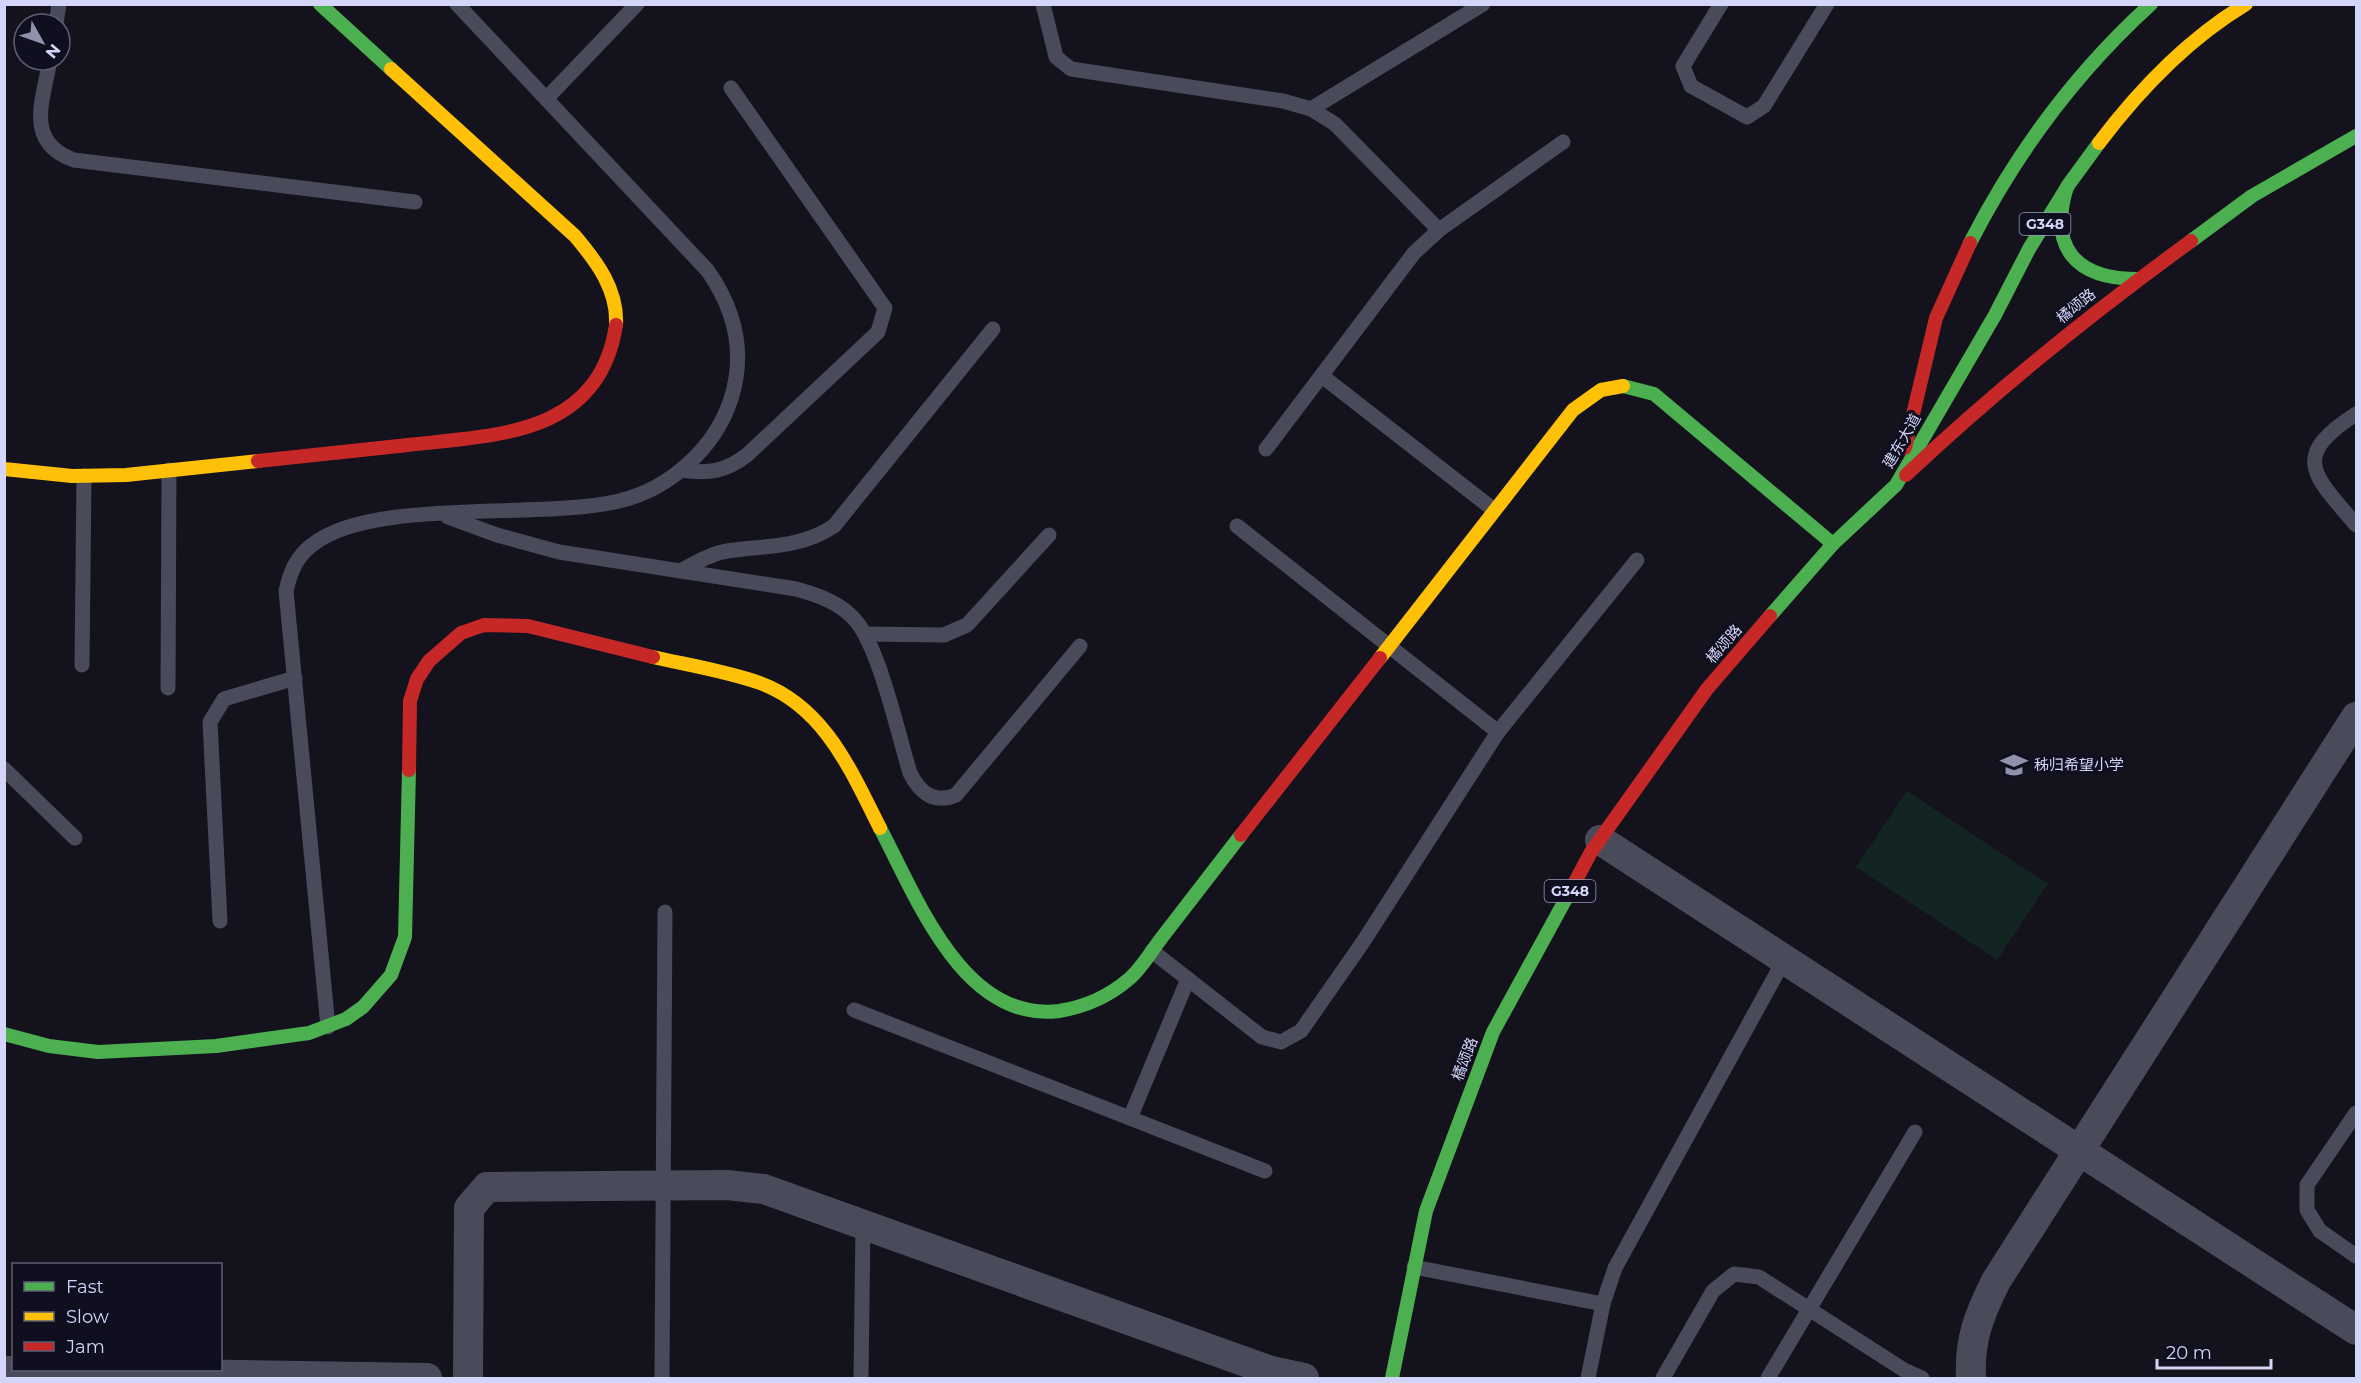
<svg xmlns="http://www.w3.org/2000/svg" width="2361" height="1383" font-family="Montserrat,'Noto Sans SC',sans-serif">
<style>
.green{fill:#132523}
.lines{fill:none;stroke-linecap:round;stroke-linejoin:round}
.lane{stroke:#494b5b;stroke-width:15}
.street{stroke:#494b5b;stroke-width:30}
.fast{stroke:#4caf50;stroke-width:14}
.slow{stroke:#ffc107;stroke-width:14}
.jam{stroke:#c62828;stroke-width:14}
.labels{text-anchor:middle;stroke-width:6;stroke-linejoin:round;paint-order:stroke}
.shield{fill:#100f1f;stroke:#989ab8;stroke-width:1.5}
.shield-label{font-size:14px;font-weight:bold;fill:#d3d5f9}
.street-label{font-size:15px;fill:#d3d5f9;stroke:#100f1f}
.poi-label{font-size:15px;fill:#d3d5f9;stroke:#100f1f;text-anchor:start}
</style>
<rect width="100%" height="100%" fill="#14121c"/>
<polygon class="green" points="1907,791 2048,884 1997,960 1856,867"/>
<g class="lines">
<g class="lane">
<polyline points="1043,4 1056,57 1071,69 1283,101 1311,109 1335,124 1439,230"/>
<polyline points="1721,4 1683,66 1691,86 1747,117 1764,106 1827,4"/>
<polyline points="56,24 59,4"/>
<path d="M50,60C43,101 24,142 74,160L415,202"/>
<polyline points="546,99 637,4"/>
<polyline points="1311,109 1483,4"/>
<polyline points="1322,376 1494,510"/>
<path d="M2356,414C2289,457 2314,475 2356,525"/>
<polyline points="1266,449 1414,253 1439,230 1563,142"/>
<path d="M681,470C708,474 725,472 747,455L878,332L885,308L731,88"/>
<path d="M448,517L497,535L559,552L796,589C818,595 841,603 856,621C880,650 898,734 910,773C920,793 934,804 956,795L1080,646"/>
<polyline points="1237,526 1498,732"/>
<path d="M680,571C695,563 710,554 727,551C766,545 799,549 834,526L993,329"/>
<polyline points="865,634 944,635 967,625 1049,535"/>
<polyline points="82,665 84,476"/>
<polyline points="168,688 169,470"/>
<polyline points="4,769 75,838"/>
<polyline points="220,921 210,722 224,699 295,678"/>
<polyline points="1152,951 1262,1037 1281,1042 1301,1031 1363,942 1498,732 1637,560"/>
<polyline points="854,1010 1265,1171"/>
<path d="M328,1027L286,591C290,573 296,557 312,545C371,497 541,520 619,501C670,489 715,448 731,399C746,352 735,310 708,271L457,4"/>
<polyline points="2356,1113 2307,1185 2307,1210 2320,1231 2356,1256"/>
<polyline points="1130,1118 1188,979"/>
<polyline points="1414,1267 1603,1304"/>
<polyline points="662,1378 665,912"/>
<polyline points="861,1378 863,1225"/>
<polyline points="1588,1378 1603,1304 1615,1268 1784,960"/>
<polyline points="1663,1378 1713,1291 1734,1274 1759,1277 1904,1370 1922,1378"/>
<polyline points="1768,1378 1915,1132"/>
</g>
<g class="street">
<polyline points="1600,840 2356,1330"/>
<polyline points="4,1371 427,1378"/>
<polyline points="468,1378 469,1208 487,1187 727,1185 764,1189 1271,1371 1304,1378"/>
<path d="M1971,1378C1969,1340 1979,1315 1996,1281L2356,717"/>
</g>
<g class="fast">
<polyline points="320,4 391,69"/>
<path d="M2067,187C2048,248 2076,279 2138,279"/>
<polyline points="2191,241 2252,196 2356,136"/>
<path d="M1970,243C2016,153 2076,72 2151,4"/>
<polyline points="1623,386 1654,394 1833,544"/>
<polyline points="1770,616 1833,544 1896,485 1995,315 2029,249 2069,184 2099,143"/>
<path d="M880,828C916,896 963,1023 1059,1011C1085,1007 1109,996 1129,979C1142,968 1152,950 1163,936C1189,902 1215,869 1241,835"/>
<polyline points="4,1034 49,1046 98,1052 216,1046 309,1033 346,1019 363,1007 391,975 405,937 409,770"/>
<polyline points="1392,1378 1426,1211 1493,1032 1574,884"/>
</g>
<g class="slow">
<path d="M391,69L575,236C597,262 618,290 616,325"/>
<path d="M2099,143C2139,90 2188,39 2246,4"/>
<polyline points="4,469 72,476 126,475 258,461"/>
<path d="M653,657C688,665 726,671 760,683C825,707 851,771 880,828"/>
<polyline points="1380,658 1573,410 1601,390 1623,386"/>
</g>
<g class="jam">
<polyline points="1905,448 1936,318 1970,243"/>
<path d="M258,461C308,456 358,450 408,445C496,435 599,436 616,325"/>
<path d="M1906,475C1996,390 2092,313 2191,241"/>
<polyline points="409,770 410,701 417,679 429,661 461,633 484,625 528,626 653,657"/>
<polyline points="1241,835 1380,658"/>
<polyline points="1574,884 1591,852 1707,689 1770,616"/>
</g>
</g>
<defs>
<symbol id="school-bare" viewBox="-9 -9 18 18"><path d="M0-5L7-2L0 1L-7-2ZM-4 1L0 2.5L4 1V4Q0 6-4 4Z" fill="#9091ac" stroke="#100f1f" stroke-width="2.5" paint-order="stroke"/></symbol>
</defs>
<g fill-rule="evenodd">
<use href="#school-bare" x="1995" y="746" width="38" height="38"/>
</g>
<g class="labels">
<g class="shield">
<rect x="2019.5" y="213" width="51" height="22" rx="4.5"/>
<rect x="1544.5" y="880" width="51" height="22" rx="4.5"/>
</g>
<g class="shield-label">
<text x="2045" y="229">G348</text>
<text x="1570" y="896">G348</text>
</g>
<g class="street-label">
<text transform="translate(2076 306) rotate(-39)" y="5">橘颂路</text>
<text transform="translate(1902 441) rotate(-60)" y="5">建东大道</text>
<text transform="translate(1724 644) rotate(-49)" y="5">橘颂路</text>
<text transform="translate(1465 1059) rotate(-69)" y="5">橘颂路</text>
</g>
<g class="poi-label">
<text x="2034" y="770">秭归希望小学</text>
</g>
</g>
<rect width="2361" height="1383" fill="none" stroke="#d3d5f9" stroke-width="12"/>
<rect x="12" y="1263" width="210" height="108" fill="#100f1f" stroke="#5e5e76" stroke-width="1.5"/>
<rect x="24" y="1282" width="30" height="9" fill="#4caf50" stroke="#5e5e76" stroke-width="1.5"/>
<text x="66" y="1293" font-size="18" fill="#d3d5f9">Fast</text>
<rect x="24" y="1312" width="30" height="9" fill="#ffc107" stroke="#5e5e76" stroke-width="1.5"/>
<text x="66" y="1323" font-size="18" fill="#d3d5f9">Slow</text>
<rect x="24" y="1342" width="30" height="9" fill="#c62828" stroke="#5e5e76" stroke-width="1.5"/>
<text x="66" y="1353" font-size="18" fill="#d3d5f9">Jam</text>
<g transform="translate(42 42) rotate(130)"><circle r="28" fill="#100f1f" stroke="#5e5e76" stroke-width="1.5"/>
<path d="M0-4.5L10 22L0 15L-10 22Z" fill="#9091ac"/>
<text y="-9" font-size="16" font-weight="bold" text-anchor="middle" fill="#d3d5f9">N</text>
</g>
<path d="M2157 1359v9h114v-9" fill="none" stroke="#d3d5f9" stroke-width="3"/>
<text x="2166" y="1359" font-size="18" fill="#d3d5f9" stroke="#100f1f" stroke-width="4.5" paint-order="stroke">20 m</text>
</svg>
